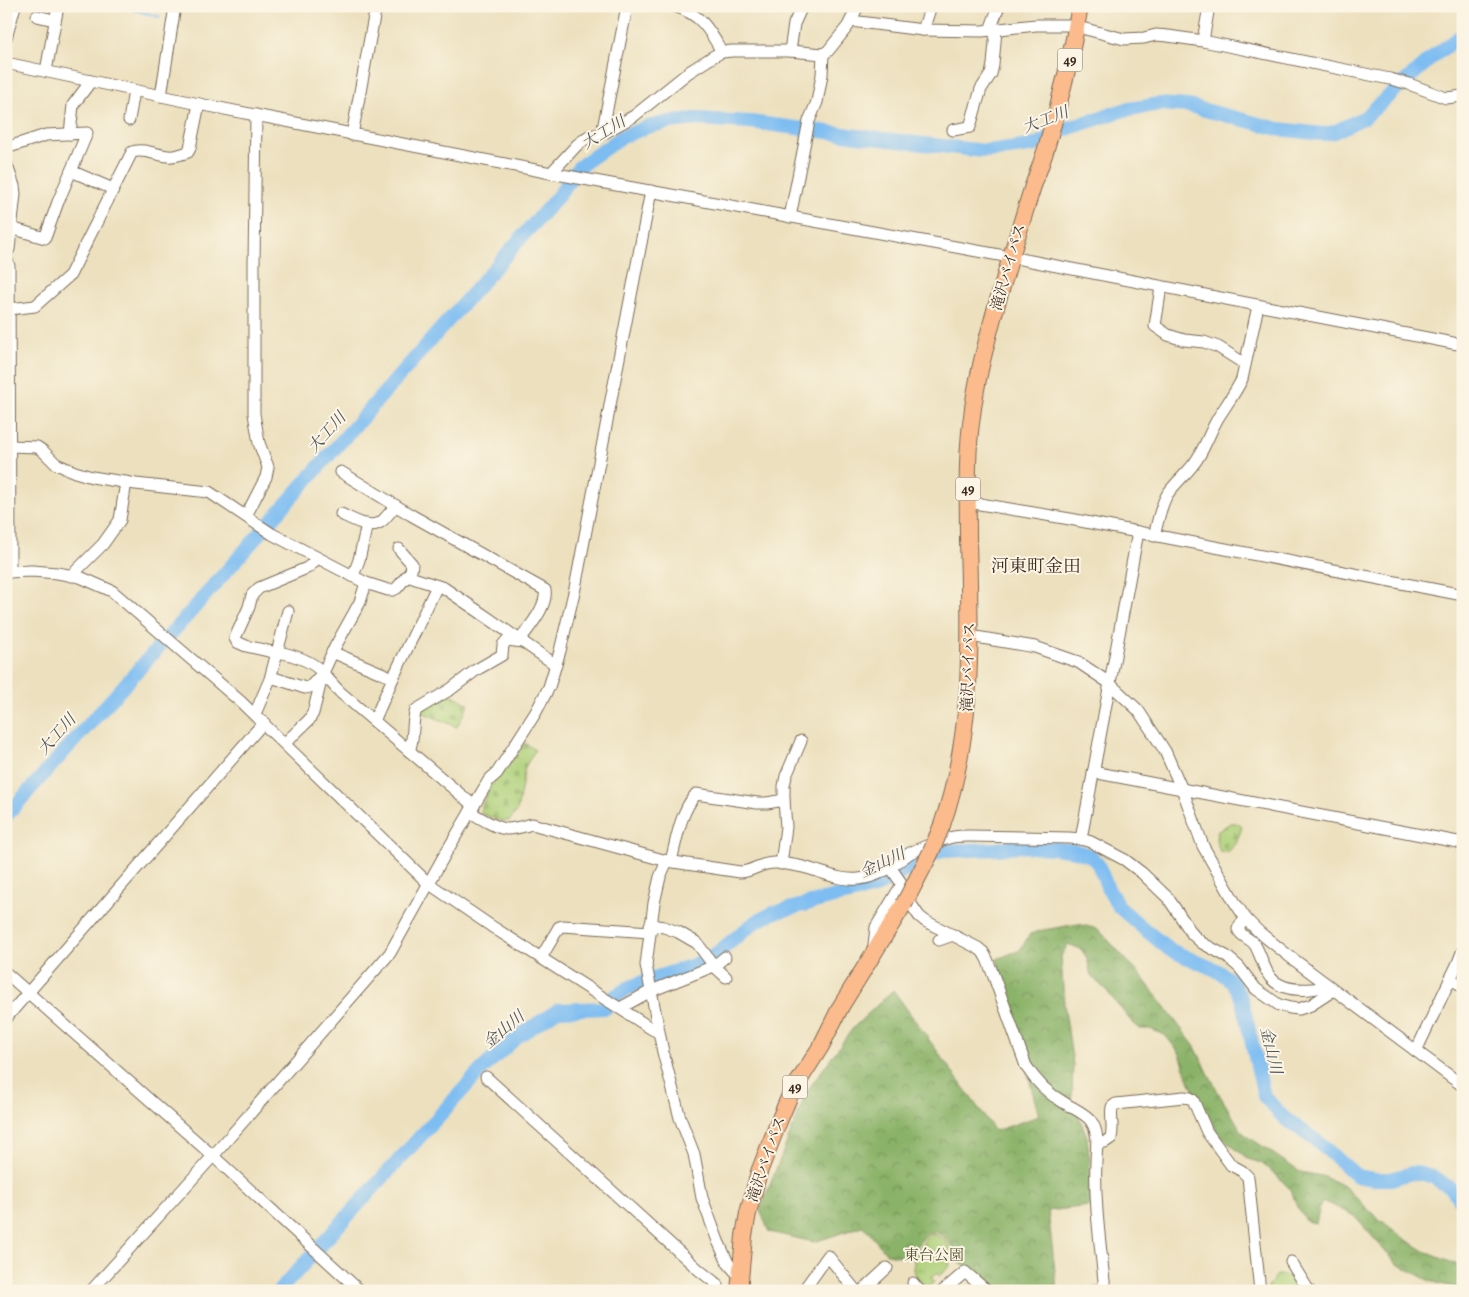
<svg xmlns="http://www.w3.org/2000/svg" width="1469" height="1297" font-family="Alegreya,'Noto Serif JP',serif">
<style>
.grass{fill:url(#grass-tufts);stroke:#747d4b}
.forest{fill:url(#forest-crowns);stroke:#626e43}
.cemetery{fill:url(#cemetery-stones);stroke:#747d4b}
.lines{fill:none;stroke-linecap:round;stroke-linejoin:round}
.stream{stroke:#7ebdf2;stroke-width:2.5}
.river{stroke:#7ebdf2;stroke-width:14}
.minor-casing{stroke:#796a56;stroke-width:13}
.highway-casing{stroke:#796a56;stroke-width:18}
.minor{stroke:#fff;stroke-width:11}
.highway{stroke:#fbbb8c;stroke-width:16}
.highway-bridge-casing{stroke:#796a56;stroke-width:18;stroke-linecap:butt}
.highway-bridge{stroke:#fbbb8c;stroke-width:16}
.labels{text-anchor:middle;stroke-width:4;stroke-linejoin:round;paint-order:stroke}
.shield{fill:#fcf5e5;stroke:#75675a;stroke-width:1}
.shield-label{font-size:14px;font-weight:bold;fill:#3b2a1e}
.street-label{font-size:15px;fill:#3b2a1e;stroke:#fcf5e5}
.park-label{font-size:15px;fill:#585434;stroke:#fcf5e5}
.water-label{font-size:16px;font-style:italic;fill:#4f565e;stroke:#fcf5e5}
.quarter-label{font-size:18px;fill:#3b2a1e;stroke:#fcf5e5}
</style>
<defs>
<pattern id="grass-tufts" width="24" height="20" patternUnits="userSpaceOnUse" patternTransform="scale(1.25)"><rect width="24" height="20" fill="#add078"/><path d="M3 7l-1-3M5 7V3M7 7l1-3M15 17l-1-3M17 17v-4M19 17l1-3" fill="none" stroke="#96b367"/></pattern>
<pattern id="forest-crowns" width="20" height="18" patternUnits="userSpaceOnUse" patternTransform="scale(1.25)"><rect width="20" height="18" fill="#8ab268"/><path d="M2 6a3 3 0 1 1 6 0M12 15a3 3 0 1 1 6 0" fill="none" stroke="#729155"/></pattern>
<pattern id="cemetery-stones" width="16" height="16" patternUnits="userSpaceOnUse" patternTransform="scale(1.25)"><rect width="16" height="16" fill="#add078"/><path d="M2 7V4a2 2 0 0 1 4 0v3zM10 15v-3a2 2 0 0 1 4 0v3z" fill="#96b367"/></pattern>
</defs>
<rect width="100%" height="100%" fill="#fcf5e5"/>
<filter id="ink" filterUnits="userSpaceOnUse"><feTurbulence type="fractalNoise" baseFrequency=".02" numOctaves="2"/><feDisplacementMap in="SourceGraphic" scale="10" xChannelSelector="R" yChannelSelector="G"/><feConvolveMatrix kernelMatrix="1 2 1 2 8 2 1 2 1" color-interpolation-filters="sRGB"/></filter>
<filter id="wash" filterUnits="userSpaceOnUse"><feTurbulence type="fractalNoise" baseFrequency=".0096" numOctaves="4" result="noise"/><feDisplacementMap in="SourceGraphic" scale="20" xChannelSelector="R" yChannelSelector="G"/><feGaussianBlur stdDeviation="1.12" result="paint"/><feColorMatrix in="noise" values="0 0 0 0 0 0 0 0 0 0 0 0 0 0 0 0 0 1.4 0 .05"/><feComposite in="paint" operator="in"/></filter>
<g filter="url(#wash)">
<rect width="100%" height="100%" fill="#ece0be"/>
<g class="grass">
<path d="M929,1235H937L945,1240L958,1260L955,1262L952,1260L949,1262L950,1266L939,1276L937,1273L931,1277L934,1282L929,1287C924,1286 922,1284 919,1280C907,1265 918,1247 929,1235Z"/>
<polygon points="1277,1275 1291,1276 1301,1291 1268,1291 1268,1287"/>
</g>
<path class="forest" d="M1078,924L1098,929L1142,977L1195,1047L1219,1094L1243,1133L1300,1172L1322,1176L1344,1186L1373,1214L1405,1239L1428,1253L1463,1267V1290L1430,1281L1397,1264L1354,1216L1328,1203H1321L1316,1223L1306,1221L1297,1207L1291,1190L1275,1174L1261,1163L1248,1159L1220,1136L1190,1083L1180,1054L1165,1035L1150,1029H1140L1130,1020L1106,990L1091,976L1087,958L1081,949L1068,944L1061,956L1064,1004L1073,1064L1072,1100L1087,1136L1090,1164V1206L1048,1211L1057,1289L1101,1287V1291H993L971,1268L960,1263C956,1253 948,1236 937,1233C934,1232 931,1233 928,1233L917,1245L913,1259L887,1254L863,1226L814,1242L769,1232L760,1210L807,1091L853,1028L893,990L995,1131L1039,1116L997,959L1020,950L1030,934L1043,930Z"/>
<g class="cemetery">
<polygon points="447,692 469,704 457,727 419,711"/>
<polygon points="525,743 535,750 525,767 517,811 509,821 497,820 481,813 481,807 492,783 507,768"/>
<polygon points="1230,823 1237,823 1242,827 1236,844 1228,852 1220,852 1216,840 1217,832"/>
</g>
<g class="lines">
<polyline class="stream" points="120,6 160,17"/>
<g class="river">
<polyline points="6,816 186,617 559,195 578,168 587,161 622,137 647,127 669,122 697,119 750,122 890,140 984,151 1009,149 1035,145 1063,130 1124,110 1159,104 1189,106 1279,129 1322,134 1334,132 1365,117 1435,55 1463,34"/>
<polyline points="279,1291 482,1069 517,1037 558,1010 606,1008 612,998 628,988 645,981 694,965 717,953 754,923 773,913 830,898 850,894 874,888 894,877 927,857 943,851 997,849 1016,846 1054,848 1076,851 1091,856 1098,864 1108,889 1119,907 1143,928 1170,950 1216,970 1232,981 1242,1000 1264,1096 1283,1117 1318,1142 1357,1176 1373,1179 1391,1179 1412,1173 1424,1174 1433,1177 1450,1188 1463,1203"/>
</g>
</g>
</g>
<g filter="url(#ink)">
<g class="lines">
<defs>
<g id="minor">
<path d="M674,6C701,14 709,29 722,52"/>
<polyline points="37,16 54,20"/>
<polyline points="851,21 923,30 982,31 1036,25 1070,25 1124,39 1144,38 1156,35 1168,36 1203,41 1390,79 1409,84 1446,98 1463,96"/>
<polyline points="923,30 931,6"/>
<polyline points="990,30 999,6"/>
<polyline points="6,38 15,6"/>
<polyline points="1203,41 1209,6"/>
<polyline points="790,51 794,24 802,6"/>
<polyline points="6,63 199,104 551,173 1010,257 1463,345"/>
<polyline points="46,71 58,6"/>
<polyline points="161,96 175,6"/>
<polyline points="129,120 134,91"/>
<polyline points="953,130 970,127 981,89 991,74 993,65 996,30"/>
<polyline points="70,134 73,105 91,81"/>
<polyline points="602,134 627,6"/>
<polyline points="352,135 376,6"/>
<polyline points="6,148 46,135 87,133 58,202 45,238 11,228"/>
<polyline points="6,163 14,186 15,194 9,249 6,253"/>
<polyline points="71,171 113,189"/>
<polyline points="551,173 577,145 589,136 602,134 634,116 689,72 714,56 722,52 732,51 790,51 823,54 828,51 848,26 858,6"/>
<polyline points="790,217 809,121 817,102 822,75 823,54"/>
<polyline points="6,257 9,266 10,572"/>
<polyline points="1161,287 1155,326 1168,335 1184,340 1204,342 1218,347 1245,364"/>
<path d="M10,309L35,306L70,275L132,152C143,148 157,155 168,156C175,157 182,154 188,152L190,148L199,104"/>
<polyline points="10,446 37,447 43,451 56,464 75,472 92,477 136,484 209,492 272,534 366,583 388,590 393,590 397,588 411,571 412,564 399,549"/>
<path d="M341,472L411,515L545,590C548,606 529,627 520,640"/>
<polyline points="968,502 1070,519 1463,595"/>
<path d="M341,514C352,519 371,531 382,521C387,517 391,510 396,506"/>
<polyline points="246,516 266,477 268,467 259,443 254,414 254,266 256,115"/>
<path d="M1154,536C1158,522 1160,507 1167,495C1176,481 1191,471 1199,456C1206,444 1211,430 1218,418C1226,405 1236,392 1242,379L1258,306"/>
<polyline points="6,572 32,571 57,573 80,577 112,591 241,702 428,883 491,926 652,1029 658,1032"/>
<polyline points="71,576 103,544 120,520 126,482"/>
<polyline points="353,576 359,560 367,524"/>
<polyline points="407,576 444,588 478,611 556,665"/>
<polyline points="970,636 1035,647 1078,662 1108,682 1138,710 1165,751 1184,794 1203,846 1234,901 1246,919 1259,932 1289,956 1463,1086"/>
<path d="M278,652C293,655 311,660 322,672C328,679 335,687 341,693L474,806"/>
<polyline points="332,652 393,678"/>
<polyline points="277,653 246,646 237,642 235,638 249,607 252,595 259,588 307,568 313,563 316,557"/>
<polyline points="271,677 305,688 310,687 322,674"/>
<polyline points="255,714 270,679 288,611"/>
<polyline points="374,721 393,678 437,586"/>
<polyline points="285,743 309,720 313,713 323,673 335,647 360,602 366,583"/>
<path d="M409,751C415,737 411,723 416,710L451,689L476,670L502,655L503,645L507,640L523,642"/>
<polyline points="1093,772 1463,843"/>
<path d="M470,812C481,818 495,828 507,829C515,829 524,826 532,824L667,861L740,872C754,872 759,862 777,863C787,864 797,865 807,868C825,873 841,881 859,879C882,876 893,865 910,853C918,849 944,839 953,837C958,836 964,836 969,836L1069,838L1081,839L1091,842L1125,860L1142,873L1168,898L1193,935L1202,943L1226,956L1239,967L1256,989L1279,1005L1290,1008L1299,1009L1311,1005L1334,990"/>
<polyline points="1081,839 1138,532"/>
<polyline points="667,861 660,877 654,903 646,965 663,1052 680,1118 694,1154 702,1198 718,1241 728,1263 740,1277"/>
<path d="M671,861C677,838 680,813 696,794L757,803H767L784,800"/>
<polyline points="781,864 786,827 784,800 784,786 786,776 801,741"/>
<path d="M900,888L919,916L925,921L978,948L983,952L987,959L994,977L1026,1066C1036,1082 1047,1093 1063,1102C1072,1108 1085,1113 1091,1121C1100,1134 1096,1148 1096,1162C1094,1204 1101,1248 1105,1291"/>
<path d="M1246,919L1240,925L1238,929C1241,937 1250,938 1255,945C1261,955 1263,967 1270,977C1284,994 1311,990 1329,986"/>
<polyline points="650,925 664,927 678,932 697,943 714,966 726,977"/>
<polyline points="939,940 953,935"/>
<polyline points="877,950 874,945 876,927 902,884 891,868"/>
<polyline points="541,958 559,927 563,926 650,932"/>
<polyline points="6,973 213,1156 360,1291"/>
<polyline points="1450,979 1463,986"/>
<polyline points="620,1008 651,991 714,966 725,957"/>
<polyline points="6,1018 264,722"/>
<polyline points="1416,1051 1457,965 1463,950"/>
<polyline points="486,1077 699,1270 718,1285 718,1291"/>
<path d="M1097,1144L1105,1142L1111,1138C1114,1127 1110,1117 1112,1107L1116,1104L1184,1097L1190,1098L1193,1100L1207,1132L1231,1165L1242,1171L1248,1177L1260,1291"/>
<polyline points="1291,1262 1309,1291"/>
<polyline points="913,1283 920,1291"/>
<polyline points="91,1291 213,1156 390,953 444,856 489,780 497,773 536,712 549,687 560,651 575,588 651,191"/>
<polyline points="803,1291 828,1256 856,1291"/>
<polyline points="862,1291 887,1268"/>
<polyline points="943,1291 965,1272 987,1291"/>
</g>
<g id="highway">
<path d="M942,825C975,730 970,636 968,538C968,497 966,456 972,416C976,381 985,348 994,314C1006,272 1019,230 1032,189C1037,174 1043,160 1047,145C1061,99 1072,53 1080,6"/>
<polyline points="739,1291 744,1236 748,1213 759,1172 779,1121 790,1095 821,1046 841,1006 904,904"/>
</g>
</defs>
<use href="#minor" class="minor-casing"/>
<use href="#highway" class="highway-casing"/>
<use href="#minor" class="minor"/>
<use href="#highway" class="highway"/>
<defs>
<polyline id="highway-bridge" points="904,904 931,852 942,825"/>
</defs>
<use href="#highway-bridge" class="highway-bridge-casing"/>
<use href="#highway-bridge" class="highway-bridge"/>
</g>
</g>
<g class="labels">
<g class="shield">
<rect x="1057.5" y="48.5" width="25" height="23" rx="4"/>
<rect x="955.5" y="477.5" width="25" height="23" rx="4"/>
<rect x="782.5" y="1075.5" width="25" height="23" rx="4"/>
</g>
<g class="shield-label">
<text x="1070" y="65">49</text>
<text x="968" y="494">49</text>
<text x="795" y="1092">49</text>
</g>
<g class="street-label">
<text transform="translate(1008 267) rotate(-74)" y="5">滝沢バイパス</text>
<text transform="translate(968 667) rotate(-88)" y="5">滝沢バイパス</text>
<text transform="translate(766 1159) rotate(-71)" y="5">滝沢バイパス</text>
</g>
<g class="park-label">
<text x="934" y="1260">東台公園</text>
</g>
<g class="water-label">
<text transform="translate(1045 119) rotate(-21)" y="6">大工川</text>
<text transform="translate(603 132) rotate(-32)" y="6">大工川</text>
<text transform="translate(326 432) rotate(-48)" y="6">大工川</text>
<text transform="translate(56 734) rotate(-48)" y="6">大工川</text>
<text transform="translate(882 862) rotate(-25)" y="6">金山川</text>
<text transform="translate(503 1029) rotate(-40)" y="6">金山川</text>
<text transform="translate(1272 1050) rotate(77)" y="6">金山川</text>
</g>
<g class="quarter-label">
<text x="1036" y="572">河東町金田</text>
</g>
</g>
<rect width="1469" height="1297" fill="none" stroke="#fcf5e5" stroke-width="25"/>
</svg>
